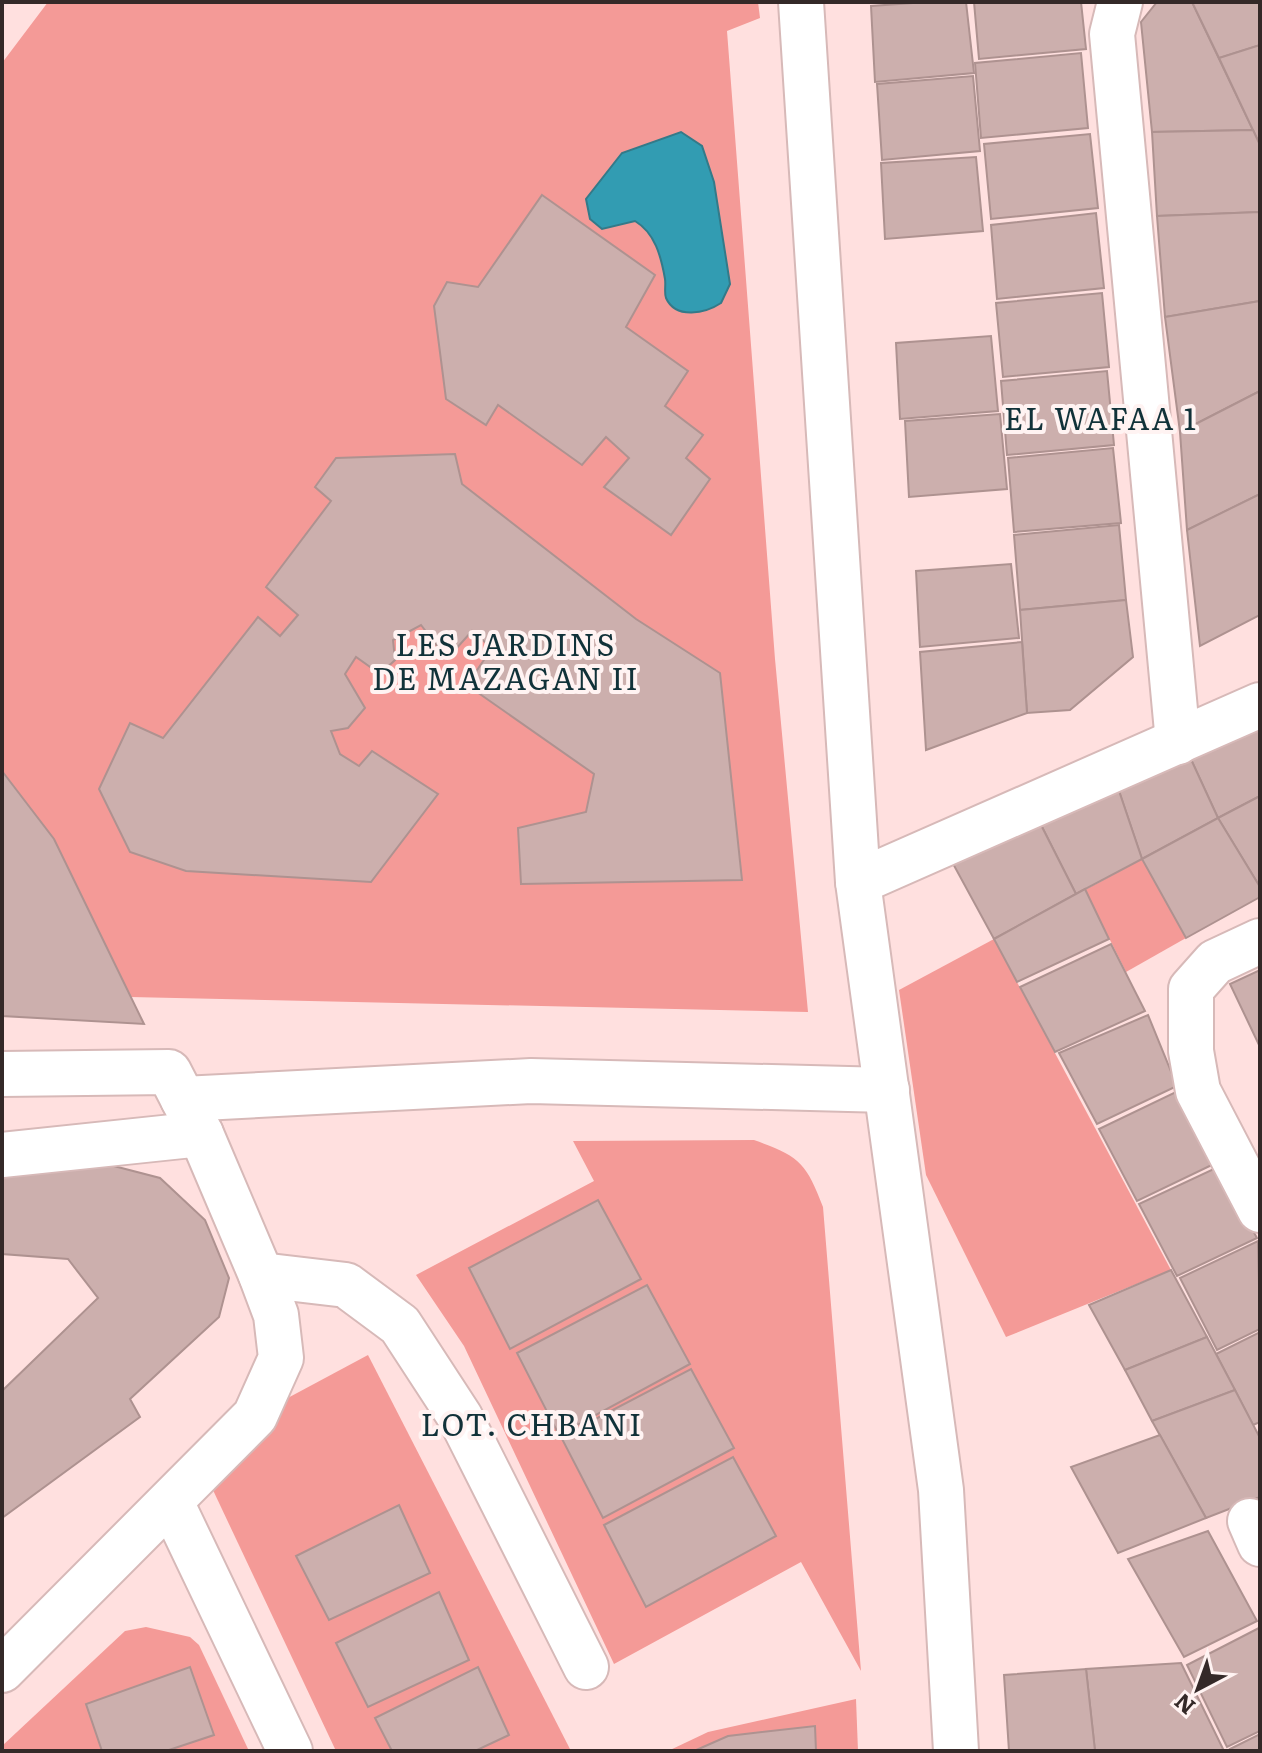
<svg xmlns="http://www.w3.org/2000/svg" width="1262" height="1753" font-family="Literata,serif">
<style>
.green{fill:#f49a97}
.water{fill:#329cb2;stroke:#337a89;stroke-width:2}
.building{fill:#ccafad;stroke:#ae9290;stroke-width:2}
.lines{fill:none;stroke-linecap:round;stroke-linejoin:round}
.minor-casing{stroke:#d7b9b8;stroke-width:48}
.minor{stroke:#fff;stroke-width:44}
.labels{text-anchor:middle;stroke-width:8;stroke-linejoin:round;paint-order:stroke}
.quarter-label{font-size:30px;letter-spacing:2px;fill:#113239;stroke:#fff3f2}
</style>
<rect width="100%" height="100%" fill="#ffe0df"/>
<g class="green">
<polygon points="48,2 758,2 760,18 727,31 775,659 808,1012 130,997 54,839 2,771 2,63"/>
<polygon points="1142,859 1186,938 1126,972 1085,890"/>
<polygon points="994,939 1171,1270 1006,1337 926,1175 899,990"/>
<path d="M754,1140C799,1156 806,1162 823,1207L861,1671L801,1562L614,1664L464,1346L416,1275L594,1181L573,1141Z"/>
<polygon points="368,1355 571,1751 336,1751 212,1488 284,1400"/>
<polygon points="146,1627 190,1637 199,1645 249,1751 2,1751 2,1746 125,1631"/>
<polygon points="856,1699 858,1751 668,1751 708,1732"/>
</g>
<path class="water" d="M681,132L702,146L714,182L730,284L721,303C706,313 676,320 666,298C664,293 666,285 665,279C661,256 655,233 635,221L602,229L590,219L586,199L622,153Z"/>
<g class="building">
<polygon points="927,2 966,2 974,73 875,82 871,6"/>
<polygon points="974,2 1081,2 1086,49 979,59"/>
<polygon points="1157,2 1192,2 1253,130 1152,132 1141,22"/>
<polygon points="1192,2 1260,2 1260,45 1219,58"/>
<polygon points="1260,45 1260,145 1219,58"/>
<polygon points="1081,53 1088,128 981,138 975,63"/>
<polygon points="973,76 980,151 882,160 877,84"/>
<polygon points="1253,130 1260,145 1260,212 1157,216 1152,132"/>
<polygon points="1090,134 1098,208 991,219 984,144"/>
<polygon points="976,157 983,231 885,239 881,163"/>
<polygon points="542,195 655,275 626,327 688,371 665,406 703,435 686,458 710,479 671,535 604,487 629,458 606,437 582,465 498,405 486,425 446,399 434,306 447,282 478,287"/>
<polygon points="1260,212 1260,301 1165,317 1157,216"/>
<polygon points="1096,213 1104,288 997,299 991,225"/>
<polygon points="1102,293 1109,367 1003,377 996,303"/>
<polygon points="1260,301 1260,391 1180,432 1165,317"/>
<polygon points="991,336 998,411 900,419 896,343"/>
<polygon points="1107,371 1114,445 1007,455 1001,381"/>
<polygon points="1260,391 1260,494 1187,530 1180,432"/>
<polygon points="1000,414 1007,489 909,497 905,421"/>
<polygon points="1113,448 1121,523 1014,532 1008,458"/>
<polygon points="455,454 462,484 636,619 720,673 742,880 521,884 518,828 586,812 594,774 467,685 492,648 472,631 447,659 421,625 393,640 395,660 380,674 356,657 345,674 365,708 348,728 331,731 340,754 359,766 372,751 438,794 371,882 186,871 130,852 99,789 130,723 163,738 258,617 280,636 298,615 266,587 331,501 315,487 336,458"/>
<polygon points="1260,494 1260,615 1200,646 1187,530"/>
<polygon points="1119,525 1126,600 1020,610 1014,535"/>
<polygon points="1011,564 1019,638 920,647 916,571"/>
<polygon points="1126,600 1133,657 1070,710 1027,713 1020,610"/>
<polygon points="1022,642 1027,713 926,750 920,652"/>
<polygon points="1260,725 1260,796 1218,818 1189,755"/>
<polygon points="1189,755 1218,818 1142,859 1117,785"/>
<polygon points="2,771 54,839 144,1024 2,1016"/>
<polygon points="1117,785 1142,859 1076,894 1039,821"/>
<polygon points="1260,796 1260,887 1218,818"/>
<polygon points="1218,818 1260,887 1260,897 1186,938 1142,859"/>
<polygon points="1039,821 1076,894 994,939 951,860"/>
<polygon points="1085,889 1109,939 1017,982 994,939"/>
<polygon points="1111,944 1145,1011 1055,1052 1020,987"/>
<polygon points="1260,970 1260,1047 1230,984"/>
<polygon points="1148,1015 1177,1086 1097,1124 1059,1053"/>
<polygon points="1178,1091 1218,1162 1137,1201 1099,1129"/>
<polygon points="110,1165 160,1178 205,1220 229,1278 219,1317 130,1399 140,1417 2,1518 2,1391 98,1298 68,1259 2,1254 2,1172"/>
<polygon points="1218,1167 1257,1238 1177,1276 1139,1204"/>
<polygon points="598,1200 641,1279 510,1349 469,1268"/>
<polygon points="1258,1241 1260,1329 1217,1350 1180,1278"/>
<polygon points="1171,1270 1207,1337 1125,1370 1089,1305"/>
<polygon points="647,1285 690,1364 559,1435 517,1353"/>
<polygon points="1260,1332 1260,1422 1253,1425 1216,1354"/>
<polygon points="1207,1337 1235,1390 1152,1421 1125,1370"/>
<polygon points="691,1369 734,1448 603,1518 561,1437"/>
<polygon points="1235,1390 1260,1438 1260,1497 1206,1518 1152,1421"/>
<polygon points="1160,1435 1206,1518 1118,1553 1071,1467"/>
<polygon points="733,1457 776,1536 646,1607 604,1525"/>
<polygon points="399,1505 430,1573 329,1620 296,1556"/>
<polygon points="1208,1531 1257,1621 1184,1657 1128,1559"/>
<polygon points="439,1592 469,1660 368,1707 336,1643"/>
<polygon points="1259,1628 1260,1731 1227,1747 1187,1665"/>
<polygon points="1181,1663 1224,1751 1095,1751 1086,1669"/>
<polygon points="190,1667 214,1735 166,1751 102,1751 86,1704"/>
<polygon points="478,1667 509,1735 475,1751 392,1751 375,1718"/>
<polygon points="1086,1669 1095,1751 1009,1751 1004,1675"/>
<polygon points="815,1726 816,1751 694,1751 728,1736"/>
<polygon points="1260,1734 1260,1751 1231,1751 1230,1749"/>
</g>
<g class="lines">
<defs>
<g id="minor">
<polyline points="801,2 858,882 941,1490 956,1751"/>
<polyline points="1120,2 1112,34 1178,742"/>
<polyline points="858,882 1260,705"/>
<polyline points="1260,941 1215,962 1191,989 1191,1051 1198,1091 1260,1210"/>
<polyline points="2,1074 169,1072 201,1134 261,1275 276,1315 281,1358 255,1416 2,1670"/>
<polyline points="183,1099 531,1081 887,1090"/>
<polyline points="2,1155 201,1134"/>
<polyline points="261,1275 346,1285 400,1325 460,1417 586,1667"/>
<polyline points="171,1502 290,1751"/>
<polyline points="1250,1521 1260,1544"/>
</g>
</defs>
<use href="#minor" class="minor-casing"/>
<use href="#minor" class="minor"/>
</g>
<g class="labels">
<g class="quarter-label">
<text x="1101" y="430">EL WAFAA 1</text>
<text x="506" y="656">LES JARDINS<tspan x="506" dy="34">DE MAZAGAN II</tspan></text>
<text x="532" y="1436">LOT. CHBANI</text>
</g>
</g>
<rect width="1262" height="1753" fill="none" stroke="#342928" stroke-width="8"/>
<g transform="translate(1198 1689) rotate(221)" stroke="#fff3f2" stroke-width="6" paint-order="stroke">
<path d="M0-6L14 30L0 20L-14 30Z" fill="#342928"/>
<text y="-12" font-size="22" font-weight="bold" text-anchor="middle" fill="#342928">N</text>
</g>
</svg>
